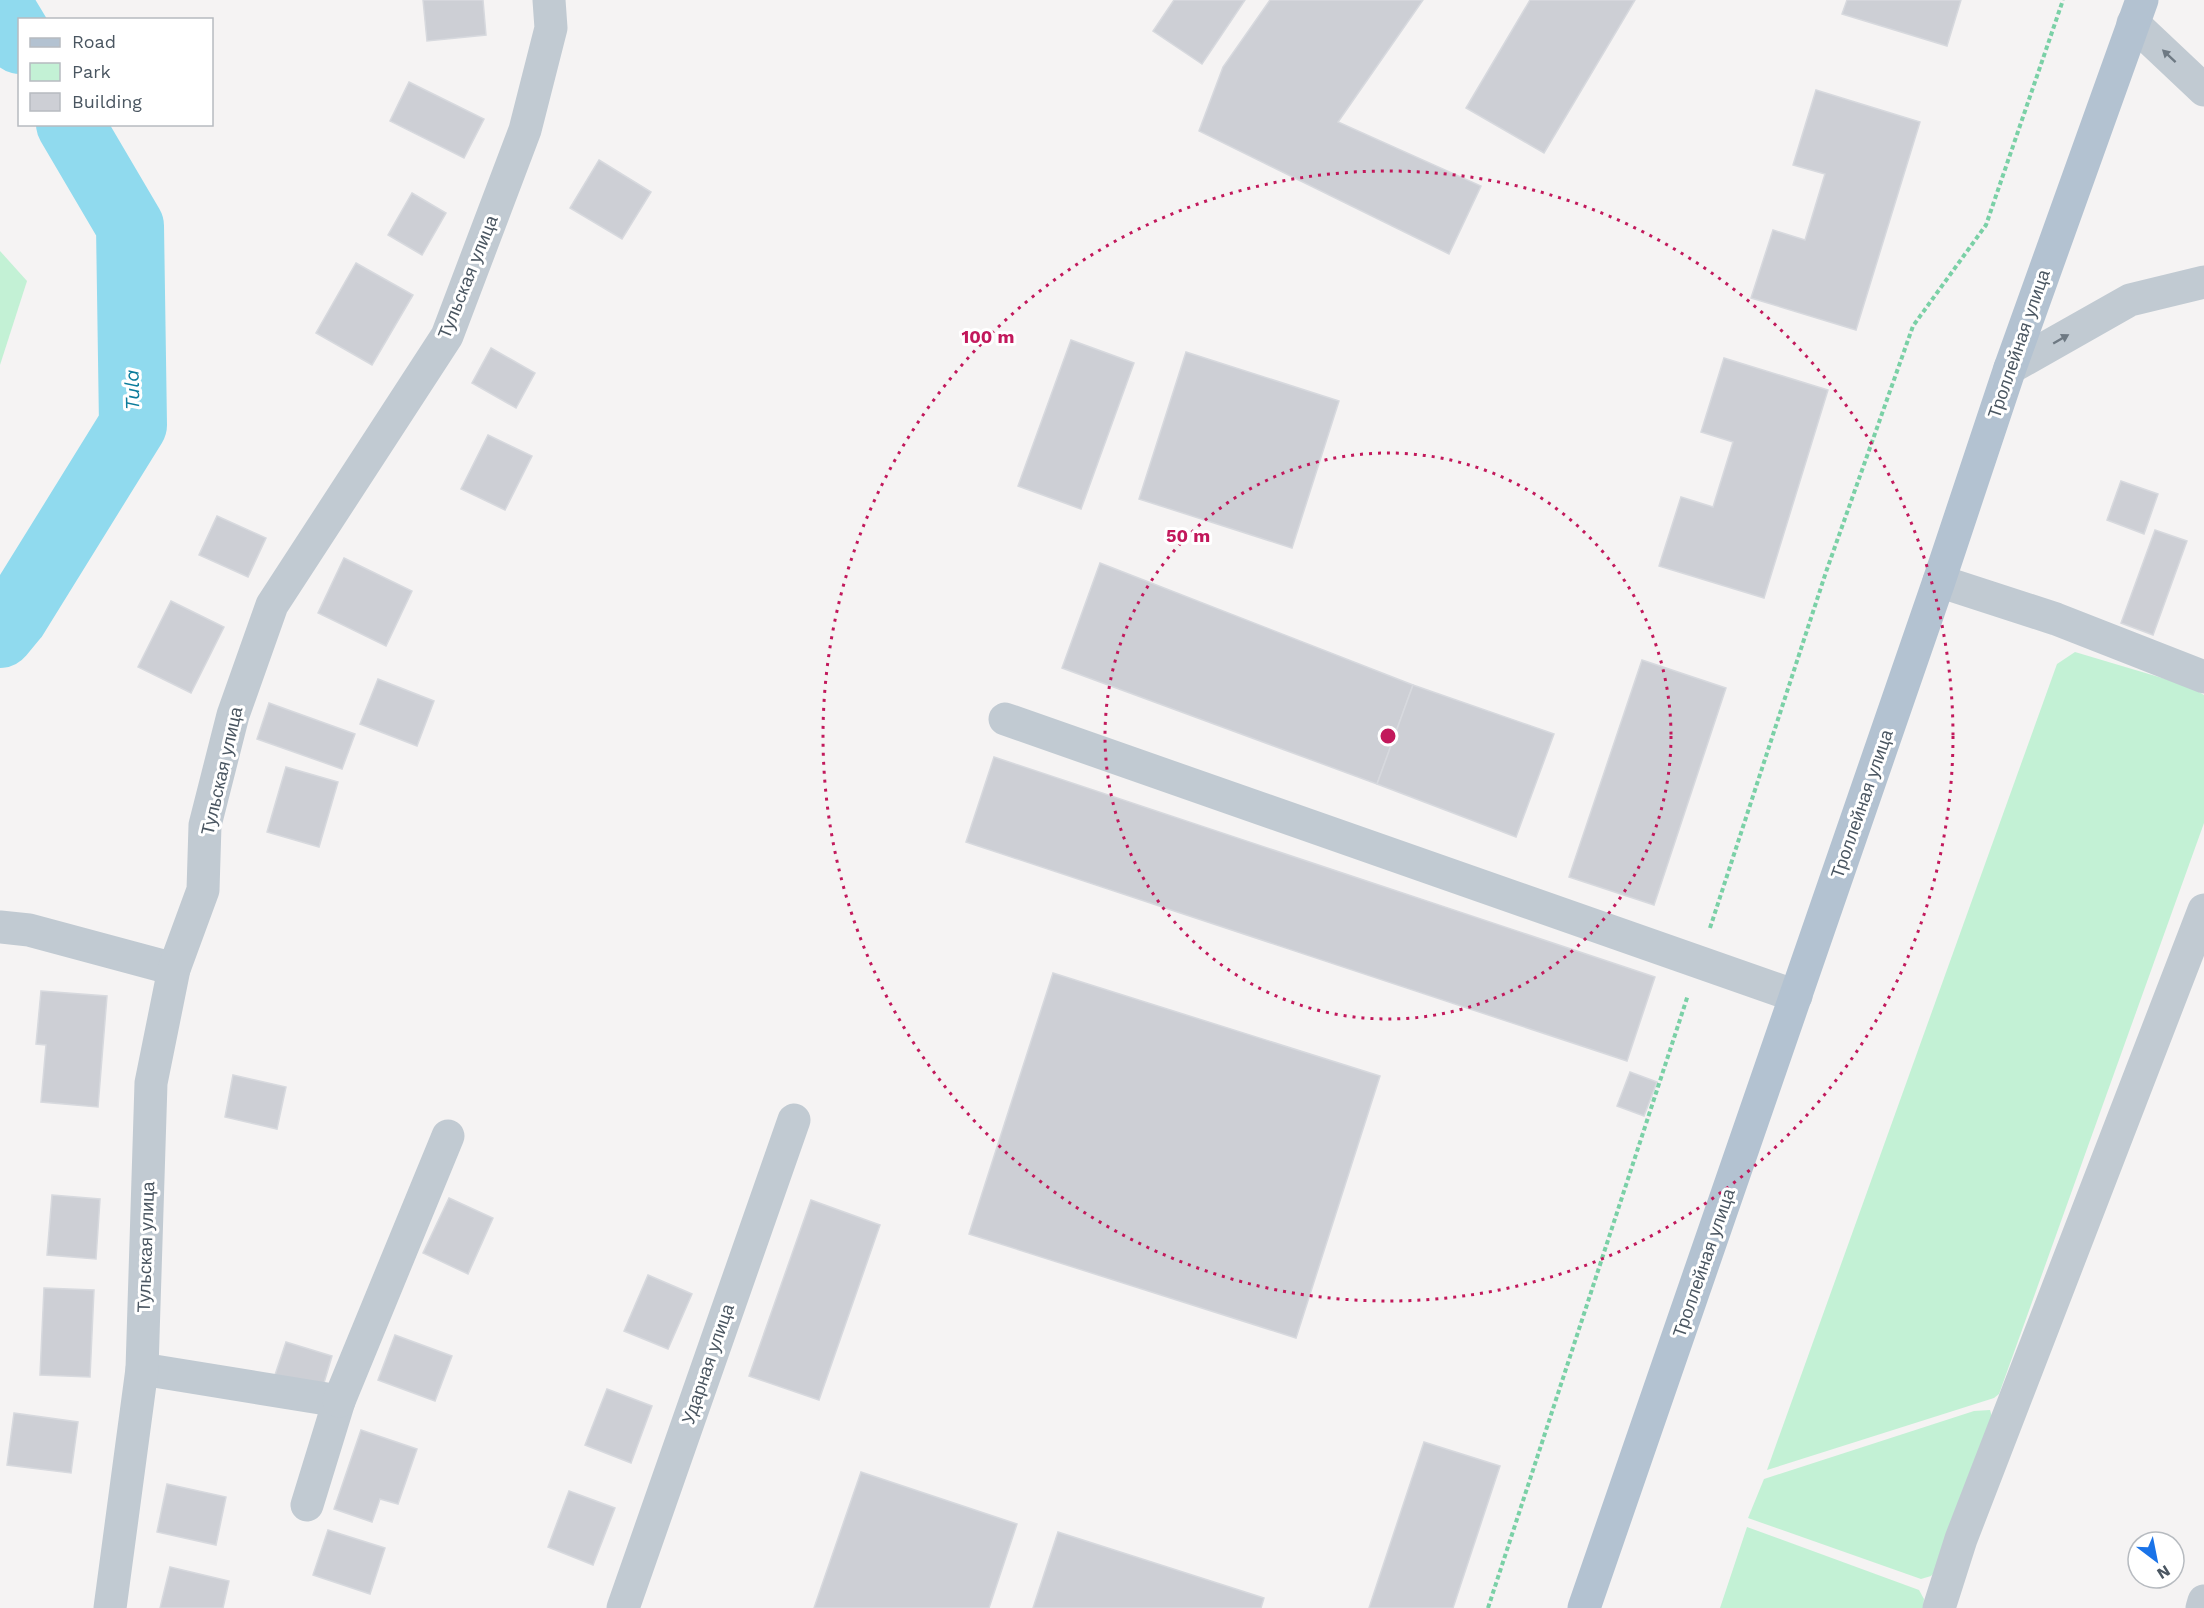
<svg xmlns="http://www.w3.org/2000/svg" width="2204" height="1608" font-family="'Work Sans',sans-serif">
<style>
.green{fill:#c3f1d5}
.lines{fill:none;stroke-linecap:round;stroke-linejoin:round}
.river{stroke:#90daee;stroke-width:68}
.building{fill:#cdcfd5;stroke:#d7d9de;stroke-width:1.5}
.path{stroke:#7ad0a6;stroke-width:4;stroke-dasharray:4.5 3;stroke-linecap:butt}
.minor{stroke:#c1cad2;stroke-width:33}
.major{stroke:#b3c2d1;stroke-width:33}
.oneway{fill:#6e7983}
.ring{fill:none;stroke:#c2185b;stroke-width:3;stroke-dasharray:3 6}
.labels{text-anchor:middle;stroke-width:6;stroke-linejoin:round;paint-order:stroke}
.street-label{font-size:18px;fill:#4a5661;stroke:#fff}
.water-label{font-size:20px;font-style:italic;fill:#0c7c9b;stroke:#fff}
.centre{fill:#c2185b;stroke:#fff;stroke-width:3}
.ring-label{font-size:18px;text-anchor:middle;font-weight:bold;fill:#c2185b;stroke:#fff;stroke-width:6;stroke-linejoin:round;paint-order:stroke}
</style>
<rect width="100%" height="100%" fill="#f5f3f3"/>
<g class="green">
<polygon points="0,251 27,281 0,365"/>
<polygon points="2075,652 2189,686 2204,695 2204,823 1999,1394 1994,1398 1767,1470 2057,664"/>
<polygon points="1990,1410 1992,1417 1935,1572 1931,1576 1921,1579 1748,1518 1764,1479 1974,1411"/>
<polygon points="1747,1527 1919,1590 1924,1599 1923,1608 1720,1608"/>
</g>
<g class="lines">
<g class="river">
<polyline points="0,7 20,40"/>
<polyline points="0,634 14,617 133,425 130,226 70,124"/>
</g>
</g>
<g class="building">
<polygon points="423,0 483,0 486,35 427,41"/>
<polygon points="1174,0 1245,0 1202,64 1153,31"/>
<polygon points="1270,0 1423,0 1338,122 1481,186 1449,254 1199,131 1223,67"/>
<polygon points="1530,0 1635,0 1544,153 1466,108"/>
<polygon points="1847,0 1961,0 1947,46 1842,14"/>
<polygon points="409,82 484,119 464,158 390,121"/>
<polygon points="1816,90 1920,122 1856,330 1751,298 1773,230 1805,240 1825,174 1793,165"/>
<polygon points="599,160 651,192 622,239 570,208"/>
<polygon points="412,193 446,213 422,255 388,235"/>
<polygon points="356,263 413,295 372,365 316,333"/>
<polygon points="1071,340 1134,363 1081,509 1018,486"/>
<polygon points="491,348 535,373 516,408 472,383"/>
<polygon points="1186,352 1339,401 1292,548 1139,499"/>
<polygon points="1724,358 1828,390 1764,598 1659,566 1681,497 1713,507 1733,442 1701,432"/>
<polygon points="488,435 532,456 505,510 461,489"/>
<polygon points="2121,481 2158,494 2144,534 2107,520"/>
<polygon points="217,516 266,538 248,577 199,555"/>
<polygon points="2155,530 2187,541 2153,635 2121,623"/>
<polygon points="344,558 412,591 386,646 318,613"/>
<polygon points="1100,563 1413,685 1377,784 1062,668"/>
<polygon points="171,601 224,627 191,693 138,667"/>
<polygon points="1642,660 1726,688 1654,905 1569,877"/>
<polygon points="378,679 434,701 417,746 360,724"/>
<polygon points="1413,685 1554,734 1516,837 1377,784"/>
<polygon points="269,703 355,734 342,769 257,739"/>
<polygon points="994,757 1655,977 1627,1061 966,842"/>
<polygon points="286,767 338,782 319,847 267,832"/>
<polygon points="1053,973 1380,1076 1296,1338 969,1234"/>
<polygon points="41,991 107,996 98,1107 41,1102 46,1045 36,1044"/>
<polygon points="1630,1072 1657,1082 1644,1116 1617,1106"/>
<polygon points="233,1075 286,1087 277,1129 225,1117"/>
<polygon points="52,1195 100,1199 96,1259 47,1255"/>
<polygon points="449,1198 493,1218 468,1274 423,1253"/>
<polygon points="811,1200 880,1225 819,1400 749,1376"/>
<polygon points="648,1275 692,1294 668,1349 624,1331"/>
<polygon points="44,1288 94,1290 90,1377 40,1375"/>
<polygon points="395,1335 452,1356 435,1401 378,1380"/>
<polygon points="286,1342 332,1356 321,1393 274,1378"/>
<polygon points="607,1389 652,1406 631,1463 585,1445"/>
<polygon points="14,1413 78,1422 71,1473 7,1465"/>
<polygon points="361,1430 417,1449 398,1504 380,1499 372,1522 334,1509"/>
<polygon points="1424,1442 1500,1466 1453,1608 1369,1608"/>
<polygon points="861,1472 1017,1524 989,1608 814,1608"/>
<polygon points="167,1484 226,1497 216,1545 157,1532"/>
<polygon points="569,1491 615,1508 593,1565 548,1547"/>
<polygon points="328,1530 385,1548 370,1594 313,1575"/>
<polygon points="1058,1532 1264,1598 1261,1608 1033,1608"/>
<polygon points="170,1567 229,1581 223,1608 160,1608"/>
</g>
<g class="lines">
<g class="path">
<polyline points="1710,928 1826,572 1913,326 1986,225 2063,0"/>
<polyline points="1488,1608 1688,995"/>
</g>
<g class="minor">
<polyline points="2133,23 2204,90"/>
<polyline points="2010,368 2130,300 2204,282"/>
<polyline points="1939,581 2056,619 2204,677"/>
<polyline points="1005,719 1796,996"/>
<polyline points="0,927 29,930 174,969"/>
<polyline points="142,1369 339,1401 307,1505"/>
<polyline points="339,1401 448,1136"/>
<polyline points="110,1608 142,1369 151,1083 174,969 203,890 205,825 233,715 272,605 447,336 525,130 551,28 549,0"/>
<polyline points="623,1608 794,1120"/>
<polyline points="1939,1608 1961,1539 2204,910"/>
<polyline points="2202,1608 2204,1601"/>
</g>
<polyline class="major" points="1584,1608 1939,581 2010,368 2142,0"/>
</g>
<defs><path id="oneway-solid" d="M-6-.8H1V-3.2L6.5 0L1 3.2V.8H-6Z" transform="scale(1.5)"/></defs>
<g class="oneway">
<use href="#oneway-solid" transform="translate(2169 56) rotate(-137)"/>
<use href="#oneway-solid" transform="translate(2061 339) rotate(-30)"/>
</g>
<g class="ring">
<circle cx="1388" cy="736" r="283"/>
<circle cx="1388" cy="736" r="565"/>
</g>
<g class="labels">
<g class="street-label">
<text transform="translate(468 277) rotate(-68)" y="6">Тульская улица</text>
<text transform="translate(2019 344) rotate(-71)" y="6">Троллейная улица</text>
<text transform="translate(222 771) rotate(-77)" y="6">Тульская улица</text>
<text transform="translate(1862 804) rotate(-71)" y="6">Троллейная улица</text>
<text transform="translate(146 1247) rotate(-88)" y="6">Тульская улица</text>
<text transform="translate(1704 1263) rotate(-71)" y="6">Троллейная улица</text>
<text transform="translate(708 1364) rotate(-71)" y="6">Ударная улица</text>
</g>
<g class="water-label">
<text transform="translate(132 390) rotate(-91)" y="7">Tula</text>
</g>
</g>
<circle cx="1388" cy="736" r="9" class="centre"/>
<g class="ring-label">
<text x="988" y="343">100 m</text>
<text x="1188" y="542">50 m</text>
</g>
<rect x="18" y="18" width="195" height="108" fill="#ffffff" stroke="#b7bbc0" stroke-width="1.5"/>
<rect x="30" y="38" width="30" height="9" fill="#b3c2d1" stroke="#b7bbc0" stroke-width="1.5"/>
<text x="72" y="48" font-size="18" fill="#4a5661">Road</text>
<rect x="30" y="63" width="30" height="18" fill="#c3f1d5" stroke="#b7bbc0" stroke-width="1.5"/>
<text x="72" y="78" font-size="18" fill="#4a5661">Park</text>
<rect x="30" y="93" width="30" height="18" fill="#cdcfd5" stroke="#b7bbc0" stroke-width="1.5"/>
<text x="72" y="108" font-size="18" fill="#4a5661">Building</text>
<g transform="translate(2156 1560) rotate(148)"><circle r="28" fill="#ffffff" stroke="#b7bbc0" stroke-width="1.5"/>
<path d="M0-4.5L10 22L0 15L-10 22Z" fill="#1a73e8"/>
<text y="-9" font-size="16" font-weight="bold" text-anchor="middle" fill="#4a5661">N</text>
</g>
</svg>
